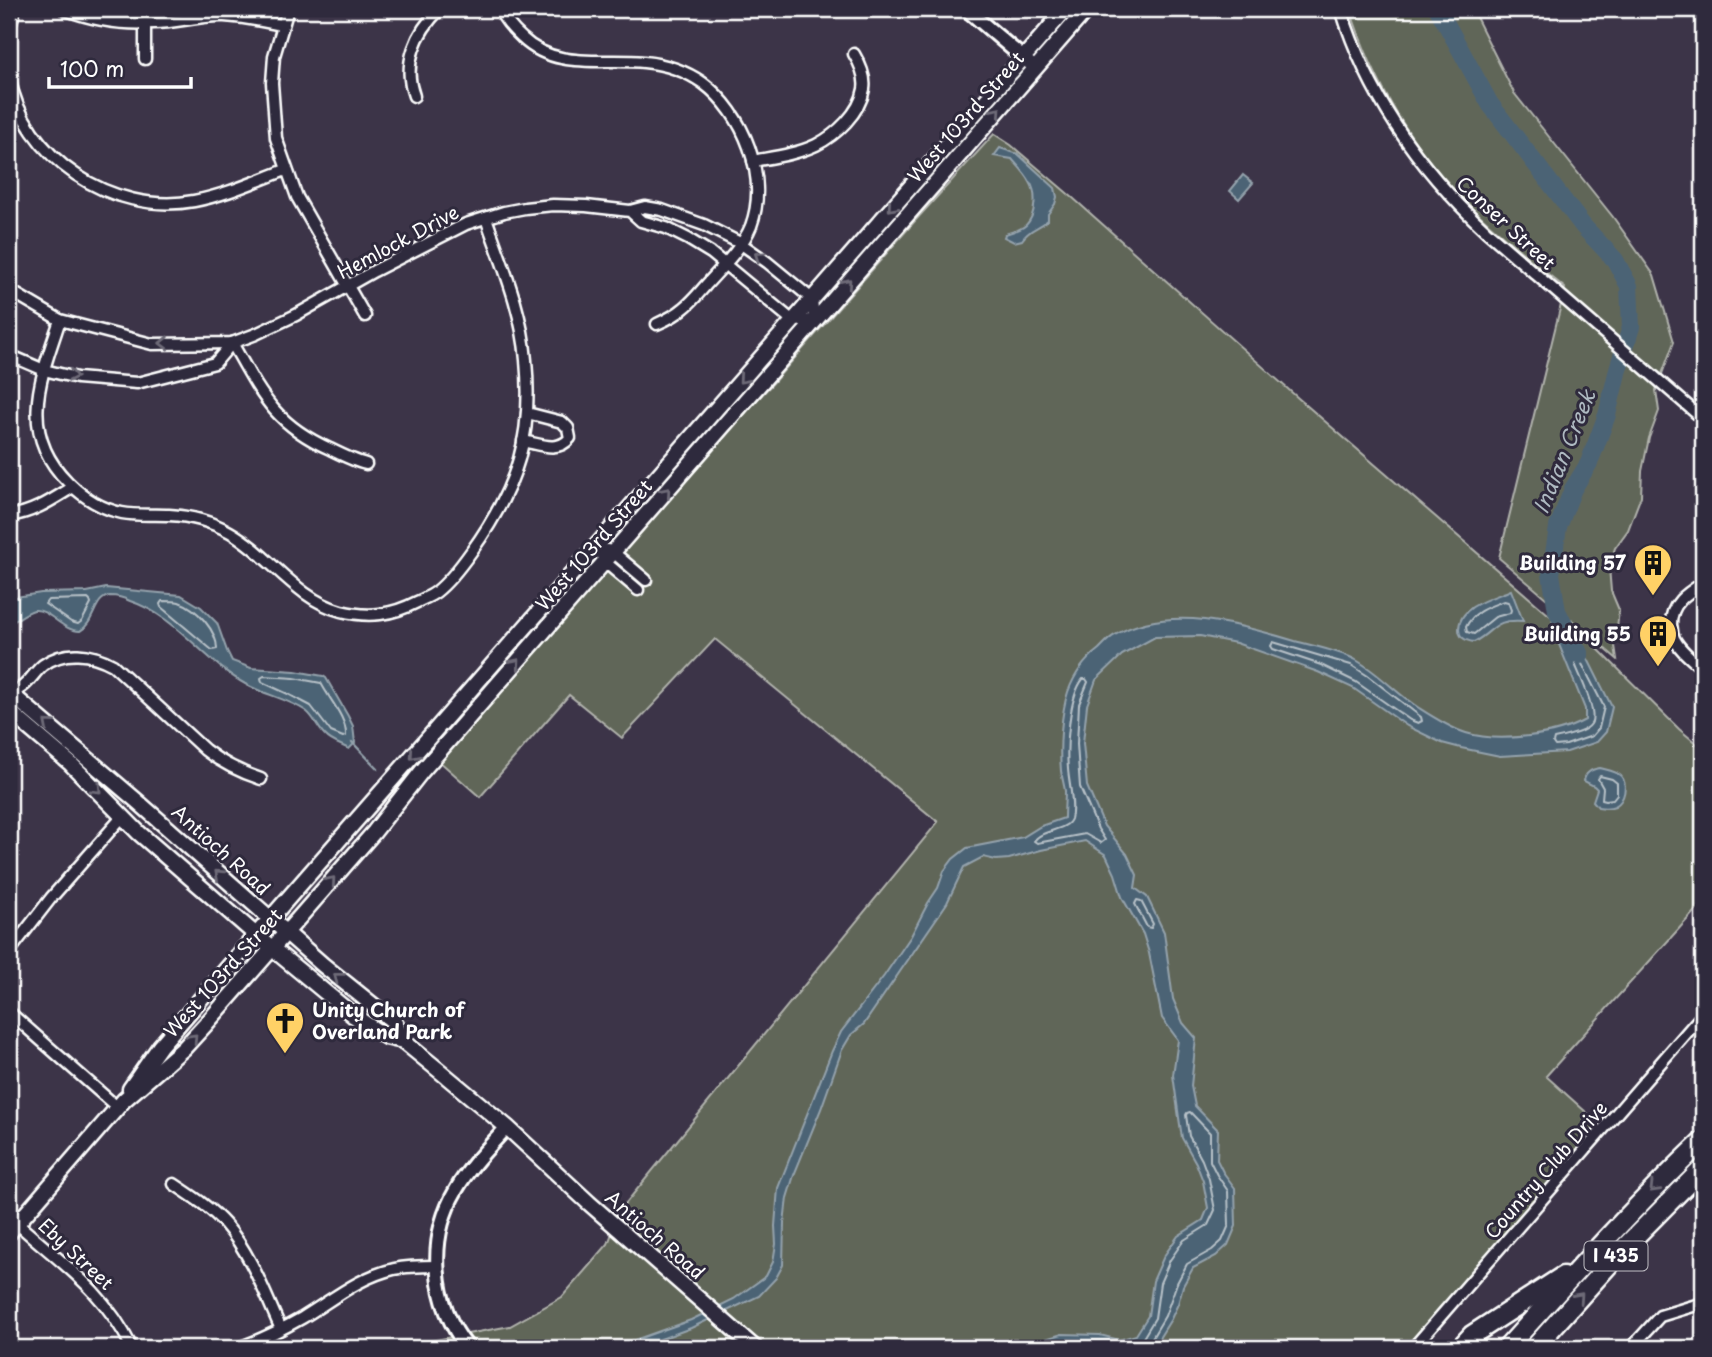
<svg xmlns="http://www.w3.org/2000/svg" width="1712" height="1357" font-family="'Playpen Sans',sans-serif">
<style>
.green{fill:#616659;stroke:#b0b2ac;stroke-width:2}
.water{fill:#4c6475;stroke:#94a2ac;stroke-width:2}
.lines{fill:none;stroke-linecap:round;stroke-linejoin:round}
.shore{stroke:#b7c1c8;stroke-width:2}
.stream{stroke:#94a2ac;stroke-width:2.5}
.river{stroke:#4c6475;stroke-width:18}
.minor-casing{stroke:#fff;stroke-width:15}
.tertiary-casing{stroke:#fff;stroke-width:18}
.secondary-casing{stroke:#fff;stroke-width:19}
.motorway-casing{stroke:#fff;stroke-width:23}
.minor{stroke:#2f2a3d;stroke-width:10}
.tertiary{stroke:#2f2a3d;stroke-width:12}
.secondary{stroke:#2f2a3d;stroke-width:14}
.motorway{stroke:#2f2a3d;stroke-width:18}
.oneway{stroke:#6d6a77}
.labels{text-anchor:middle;stroke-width:6;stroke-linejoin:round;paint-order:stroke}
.shield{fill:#2f2a3d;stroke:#c1bfc5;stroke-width:2}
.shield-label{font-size:18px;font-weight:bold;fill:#fff}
.street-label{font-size:19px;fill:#fff;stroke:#2f2a3d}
.poi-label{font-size:19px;font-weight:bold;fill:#fff;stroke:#2f2a3d;text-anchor:end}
.water-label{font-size:21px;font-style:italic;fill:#aeb9c1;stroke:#2f2a3d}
</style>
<rect width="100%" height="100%" fill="#3c3448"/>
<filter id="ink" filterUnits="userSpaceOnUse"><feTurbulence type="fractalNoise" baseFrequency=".0143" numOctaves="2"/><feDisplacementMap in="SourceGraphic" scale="14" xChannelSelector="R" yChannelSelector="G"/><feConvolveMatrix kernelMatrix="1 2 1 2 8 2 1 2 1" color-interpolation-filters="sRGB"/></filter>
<g filter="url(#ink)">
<g class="green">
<path d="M1350,9H1472L1514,93L1613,217L1654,275L1674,342L1656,390L1659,411L1649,438L1642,471L1641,496L1628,530L1615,548L1609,567L1611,591L1619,610L1615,646L1617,659L1499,558L1565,288C1534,262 1501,236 1472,208C1415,153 1374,84 1350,9Z"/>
<polygon points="994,134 1011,145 1073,198 1298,398 1563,627 1592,643 1679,729 1703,749 1703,902 1546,1076 1597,1122 1585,1140 1507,1234 1406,1348 393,1348 510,1326 562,1297 608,1244 621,1209 938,822 715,639 622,738 569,695 480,797 439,761 704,457 772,384 914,222"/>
</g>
<g class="water">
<path d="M1000,148L1018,154L1055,188L1057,197L1055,204L1048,214V220C1038,229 1030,228 1022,240L1014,242L1004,237L1005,234C1012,232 1021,230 1026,225C1036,215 1037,193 1030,182C1026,174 1018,166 1012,159L994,156Z"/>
<polygon points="1243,175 1253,183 1239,199 1230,191"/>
<path d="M106,588L181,595L201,607L217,623L227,651L232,661L251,668L295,671L323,676L326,678L348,716L353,726L355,743L349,749C342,745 331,742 326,736C318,729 315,718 306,711C288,699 266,695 247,685C204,662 177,616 130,601C124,598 116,596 110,596C94,597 95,623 80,631C62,631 48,608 34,610C26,612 17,620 9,624V598L41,593L87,592Z"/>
<path d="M1511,590L1523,621C1493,619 1496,630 1474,642C1466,641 1459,638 1459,629C1459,605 1493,598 1511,590Z"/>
<path d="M1552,617L1563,627L1588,659L1612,707L1606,732L1597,742L1567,752L1500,756L1461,748L1442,743L1407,726L1353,688L1318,672L1236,643L1200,636L1155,637L1122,655L1096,680L1087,705L1083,743L1087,786L1104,826L1127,854L1137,875L1135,888L1147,897L1164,932L1173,999L1183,1023L1196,1038L1191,1086L1195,1106L1218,1130L1217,1160L1223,1172L1235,1188L1236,1226L1228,1245L1216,1256L1193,1268L1183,1286L1178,1304L1171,1319L1153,1348H1021L1029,1344L1062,1334L1100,1335L1119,1340L1136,1335L1148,1316L1153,1281L1164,1256L1178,1236L1203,1220L1208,1208L1203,1181L1196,1163L1182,1138L1179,1118L1173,1075L1178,1040L1162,1018L1149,953L1143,934L1122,897L1115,874L1106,855L1085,841L1041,850L1009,859L996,860L983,857L964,867L947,903L864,1024L851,1035L842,1050L821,1109L794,1175L787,1198L784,1223L783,1265L776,1278L759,1296L691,1328L636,1348H612L691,1320L734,1299L766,1276L773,1262L776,1244L775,1226L778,1188L832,1051L841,1032L884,976L911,936L928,903L938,888L944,871L953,859L967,848L1023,837L1041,826L1064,818C1064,809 1065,800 1065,791C1064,784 1062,778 1061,771C1059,747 1061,713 1068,692C1074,675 1085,660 1099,649C1104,644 1109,638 1115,635C1169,604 1239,624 1295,641C1313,646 1340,651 1356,660C1379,673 1397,694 1419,708C1433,717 1450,728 1466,733C1498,743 1556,736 1585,720V709L1554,632Z"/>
<path d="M1600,768C1607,770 1616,771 1621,776C1628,784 1625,801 1615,806C1610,808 1604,808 1598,807L1593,801L1597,789L1594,786L1584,781C1585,773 1592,769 1600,768Z"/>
</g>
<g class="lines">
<g class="shore">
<polygon points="88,599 90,601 91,604 82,621 78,624 71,622 45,604 48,600"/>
<path d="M162,601C167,601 175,601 179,602C197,608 217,631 217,649L212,650L161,607L160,604Z"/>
<path d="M1504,601L1508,602L1511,610L1510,613L1495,617L1474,634L1467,632L1466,627C1474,611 1488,607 1504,601Z"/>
<polygon points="1273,642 1351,665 1368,676 1421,717 1422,721 1418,723 1410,720 1356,682 1321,665 1273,649 1271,646"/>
<path d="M1580,660L1604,707L1599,728L1592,736L1566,745L1555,746L1553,743L1554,739C1564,737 1586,732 1591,724C1598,713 1580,676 1575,664L1576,661Z"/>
<path d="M264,676L294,678L321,683C329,699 347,718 346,736L343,737L331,732L311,706L288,694L262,682L261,678Z"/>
<path d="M1083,679H1086L1088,682L1079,704L1077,744L1080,787L1098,829L1105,840L1101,843L1085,834L1037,843L1034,841C1042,829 1067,831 1071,819C1075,805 1069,784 1068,769C1066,746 1069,696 1083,679Z"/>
<polygon points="1600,776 1612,779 1617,783 1617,794 1613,799 1606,800 1602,799 1603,788 1598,779"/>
<polygon points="1137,900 1141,901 1153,924 1151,928 1147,927 1135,904"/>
<polyline points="1037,1348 1064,1341 1099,1342 1120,1347 1138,1342 1143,1338 1155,1318 1160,1283 1170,1260 1184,1240 1208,1225 1215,1210 1209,1179 1202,1160 1189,1136 1186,1115 1187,1113 1190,1112 1210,1133 1210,1161 1217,1175 1228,1191 1229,1225 1222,1241 1212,1250 1187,1264 1177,1283 1165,1316 1149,1343 1148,1348"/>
</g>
<polyline class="stream" points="352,742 378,769"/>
<polyline class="river" points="1438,9 1490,104 1583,226 1615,260 1629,286 1631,327 1618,369 1607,415 1589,463 1573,489 1558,527 1551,574 1557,611 1580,655"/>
<defs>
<g id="minor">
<path d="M64,9C92,20 124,25 154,23C177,23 200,15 224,16C243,17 263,21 282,25"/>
<polyline points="288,9 274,56 272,83 276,138 297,197 365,316"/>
<path d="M499,9C505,21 512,29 522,38C555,70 602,58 644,62C664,64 686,71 703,83C744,113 769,177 751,226C742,248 722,267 706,285C699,293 692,302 684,308C676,315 666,320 657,324"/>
<path d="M1341,9C1368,97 1419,169 1486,231L1703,419"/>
<polyline points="145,23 145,59"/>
<polyline points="9,29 15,9"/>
<path d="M9,75C23,158 112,216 194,201C226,195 256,181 286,170"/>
<path d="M414,96C402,64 416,32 440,9"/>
<path d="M753,161C774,157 797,154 816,145C836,135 860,113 864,89C866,77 860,64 854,54"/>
<polyline points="9,290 60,320 152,344 232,343 256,334 296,315 374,271 466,224 504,212 525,208 553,205 586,206 630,211 645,207 662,210 704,225 740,243 767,262 812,299 814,320 793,321 711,253 688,239 666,228 641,221 630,211"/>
<path d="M60,320C41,377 17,432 68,482C83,497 101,509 122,513C138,516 153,514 169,515C190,516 212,522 230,532C269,554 296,599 341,611C369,618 392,615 417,602C423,599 431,596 436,592C450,581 461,566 471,552C492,523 509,494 519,459C528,428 529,392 526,360C522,310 502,264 486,218"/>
<path d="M232,343C261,394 274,424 330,449C342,455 354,461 366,464"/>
<polyline points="9,355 44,370 77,378 137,383 215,363 232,343"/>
<path d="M523,441C539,444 558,453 570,438L568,428L562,422L527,413"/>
<path d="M9,516C33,513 52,500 73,487"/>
<polyline points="597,547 605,562 638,590"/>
<polyline points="607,550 613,552 646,580"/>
<path d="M1703,583C1687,593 1670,604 1671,625C1672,627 1672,634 1673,636C1678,649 1693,660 1703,669"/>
<path d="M9,693C12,691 16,691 19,689C29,684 35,671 43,665C65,649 91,653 113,665L205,750C223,764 240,772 261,779"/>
<polyline points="9,952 51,898 123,816"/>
<polyline points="9,1012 118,1108"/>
<path d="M174,1184C192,1196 211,1208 225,1224C251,1254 265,1294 281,1329"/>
<path d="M9,1216C57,1261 102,1286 132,1348"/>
<path d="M238,1348C260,1340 281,1330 302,1318C332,1300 359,1277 394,1269C408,1266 423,1266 437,1266"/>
<polyline points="1413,1348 1703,1014"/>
<polyline points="1631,1348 1660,1316 1703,1303"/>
</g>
<g id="tertiary">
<polyline points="966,9 1035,68"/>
<path d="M468,1348C432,1304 427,1239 456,1190C469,1167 489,1147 507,1127"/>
</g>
<g id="secondary">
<polyline points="9,692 137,801 323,965 389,1018 395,1023 403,1041"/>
<polyline points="9,711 71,764 139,833 256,935 354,1016 386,1037 403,1041 441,1072 507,1127 589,1203 755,1348"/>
<polyline points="130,1089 160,1046 256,935 1066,9"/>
<polyline points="9,1233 124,1100 184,1048 206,1024 374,832 422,771 1087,9"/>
</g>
<g id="motorway">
<polyline points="1460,1348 1472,1335 1563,1276"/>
<path d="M1507,1348C1571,1277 1634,1206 1703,1141"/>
<polyline points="1534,1348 1621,1251 1703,1168"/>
</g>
</defs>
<use href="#minor" class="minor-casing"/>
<use href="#tertiary" class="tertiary-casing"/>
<use href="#secondary" class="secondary-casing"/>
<use href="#motorway" class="motorway-casing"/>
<use href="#minor" class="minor"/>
<use href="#tertiary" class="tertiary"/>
<use href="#secondary" class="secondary"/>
<use href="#motorway" class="motorway"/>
</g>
<defs><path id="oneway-chevron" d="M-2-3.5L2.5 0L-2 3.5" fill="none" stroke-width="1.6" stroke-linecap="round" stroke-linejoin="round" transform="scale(1.75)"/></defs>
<g class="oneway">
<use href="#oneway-chevron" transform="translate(997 112) rotate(-49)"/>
<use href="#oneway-chevron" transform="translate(892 207) rotate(131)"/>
<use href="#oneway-chevron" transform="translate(759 256) rotate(-145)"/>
<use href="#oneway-chevron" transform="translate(847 283) rotate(-49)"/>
<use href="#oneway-chevron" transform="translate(164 343) rotate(179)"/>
<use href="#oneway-chevron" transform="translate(73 376) rotate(11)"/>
<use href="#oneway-chevron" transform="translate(743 379) rotate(131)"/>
<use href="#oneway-chevron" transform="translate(666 492) rotate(-49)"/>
<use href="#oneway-chevron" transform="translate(516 663) rotate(-49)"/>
<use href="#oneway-chevron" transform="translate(48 724) rotate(-139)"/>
<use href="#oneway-chevron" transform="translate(414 755) rotate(131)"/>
<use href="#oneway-chevron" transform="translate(97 789) rotate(45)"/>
<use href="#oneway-chevron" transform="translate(219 874) rotate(-138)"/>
<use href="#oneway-chevron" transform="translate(331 881) rotate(-49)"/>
<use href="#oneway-chevron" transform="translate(338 977) rotate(-142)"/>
<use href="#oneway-chevron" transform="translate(193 1038) rotate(-47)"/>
<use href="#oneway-chevron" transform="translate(1654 1188) rotate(134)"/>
<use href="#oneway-chevron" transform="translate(1579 1297) rotate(-48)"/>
</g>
</g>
<defs>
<symbol id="building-pin" viewBox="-11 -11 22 30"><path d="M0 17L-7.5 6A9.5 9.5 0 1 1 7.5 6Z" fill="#ffd166" stroke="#2f2a3d"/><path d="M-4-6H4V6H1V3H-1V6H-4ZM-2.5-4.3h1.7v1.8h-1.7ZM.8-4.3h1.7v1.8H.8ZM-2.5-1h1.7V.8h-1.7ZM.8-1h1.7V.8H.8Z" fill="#111"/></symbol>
<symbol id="church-pin" viewBox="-11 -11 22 30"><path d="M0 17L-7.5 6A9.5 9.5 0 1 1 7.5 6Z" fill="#ffd166" stroke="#2f2a3d"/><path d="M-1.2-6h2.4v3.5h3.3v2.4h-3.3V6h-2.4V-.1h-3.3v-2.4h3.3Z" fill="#111"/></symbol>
</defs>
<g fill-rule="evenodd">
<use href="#building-pin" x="1631" y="541" width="44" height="60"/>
<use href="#building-pin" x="1636" y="612" width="44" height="60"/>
<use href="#church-pin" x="263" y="999" width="44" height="60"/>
</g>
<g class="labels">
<rect class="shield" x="1584.5" y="1241.5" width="63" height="29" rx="5"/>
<g class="shield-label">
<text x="1616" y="1262">I 435</text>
</g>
<g class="street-label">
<text transform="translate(966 117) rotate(-49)" y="7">West 103rd Street</text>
<text transform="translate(1506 223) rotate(43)" y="7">Conser Street</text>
<text transform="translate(398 242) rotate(-28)" y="7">Hemlock Drive</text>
<text transform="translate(594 545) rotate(-49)" y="7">West 103rd Street</text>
<text transform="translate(221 850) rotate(42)" y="7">Antioch Road</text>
<text transform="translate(223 973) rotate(-48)" y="7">West 103rd Street</text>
<text transform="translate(1546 1170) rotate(-49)" y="7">Country Club Drive</text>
<text transform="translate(655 1235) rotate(41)" y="7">Antioch Road</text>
<text transform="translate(76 1254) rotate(43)" y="7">Eby Street</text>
</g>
<g class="poi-label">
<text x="1626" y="570">Building 57</text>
<text x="1631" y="641">Building 55</text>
<text x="312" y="1017" text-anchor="start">Unity Church of<tspan x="312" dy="22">Overland Park</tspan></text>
</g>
<g class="water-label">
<text transform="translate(1565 452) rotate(-68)" y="7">Indian Creek</text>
</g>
</g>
<rect width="1712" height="1357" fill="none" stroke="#2f2a3d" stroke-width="35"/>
<rect x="18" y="18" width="1677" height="1322" fill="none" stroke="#fff" stroke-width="2.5" filter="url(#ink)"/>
<path d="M49 77v10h142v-10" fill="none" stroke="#ffffff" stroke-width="3.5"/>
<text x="60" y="77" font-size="21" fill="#ffffff" stroke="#2f2a3d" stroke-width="5" paint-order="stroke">100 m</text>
</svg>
